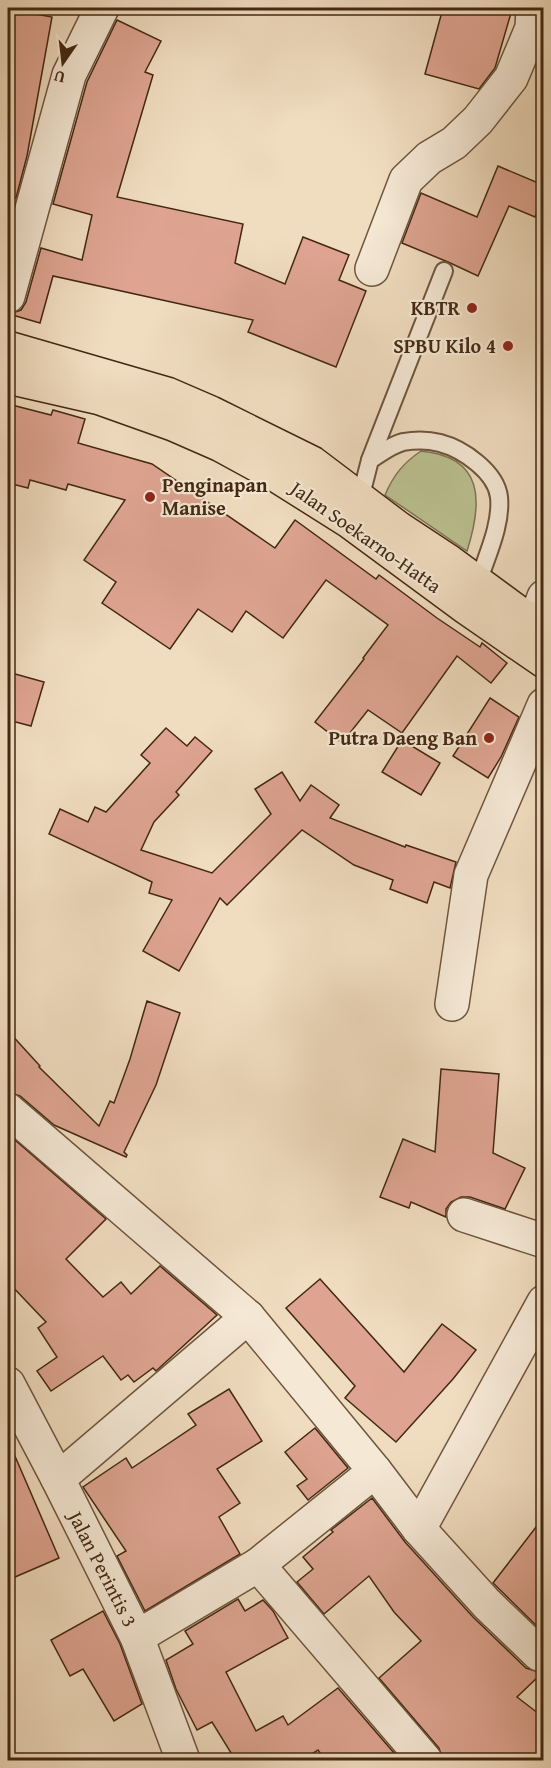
<svg xmlns="http://www.w3.org/2000/svg" width="551" height="1768" font-family="'Gentium Book Plus',serif">
<style>
.green{fill:#bbc091;stroke:#7f7452;stroke-width:1.5}
.building{fill:#dea491;stroke:#432812;stroke-width:1.5}
.lines{fill:none;stroke-linecap:round;stroke-linejoin:round}
.lane-casing{stroke:#6e553d;stroke-width:20}
.street-casing{stroke:#6e553d;stroke-width:36}
.highway-casing{stroke:#432812;stroke-width:36}
.lane{stroke:#f5e8d5;stroke-width:16}
.street{stroke:#f5e8d5;stroke-width:33}
.highway{stroke:#f0dcbf;stroke-width:33}
.poi-dot{fill:#8f2418;stroke:#f5e8d5;stroke-width:2}
.labels{text-anchor:middle;stroke-width:4.5;stroke-linejoin:round;paint-order:stroke}
.poi-label{font-size:20px;font-weight:bold;fill:#432812;stroke:#f5e8d5;text-anchor:end}
.street-label{font-size:20px;fill:#432812;stroke:#f5e8d5}
</style>
<rect width="100%" height="100%" fill="#f0dcbf"/>
<filter id="stains"><feTurbulence type="fractalNoise" baseFrequency=".00333" numOctaves="4"/><feColorMatrix values="0 0 0 0 .2 0 0 0 0 .09 0 0 0 0 .02 0 0 0 .5 -.17"/></filter>
<radialGradient id="worn" r=".72"><stop offset=".6" stop-color="#630" stop-opacity="0"/><stop offset="1" stop-color="#630" stop-opacity=".3"/></radialGradient>
<path class="green" d="M421,451C484,457 483,501 467,551L385,495C393,476 403,463 421,451Z"/>
<g class="building">
<polygon points="443,8 490,8 511,13 495,68 479,89 425,74"/>
<polygon points="8,9 52,17 27,156 16,198 8,197"/>
<polygon points="117,20 161,41 145,72 153,75 117,197 243,224 235,263 285,284 303,237 349,255 339,280 366,291 336,367 248,332 253,320 53,276 40,323 9,314 21,310 26,302 41,248 82,260 92,215 53,204 87,82"/>
<polygon points="498,166 543,185 543,197 535,217 509,206 478,276 448,262 402,243 421,193 477,217"/>
<polygon points="8,404 51,415 53,410 85,419 78,443 152,464 275,548 295,520 376,579 379,575 437,618 480,647 482,643 507,663 491,683 457,656 402,733 368,710 342,743 315,722 364,659 363,658 388,625 326,580 283,638 246,611 232,632 198,609 170,649 102,603 116,582 84,560 125,500 68,484 66,490 30,480 28,488 8,483"/>
<polygon points="8,672 44,682 31,726 8,720"/>
<polygon points="490,698 519,717 501,757 488,778 453,756"/>
<polygon points="166,728 187,746 195,737 212,751 176,792 179,795 154,822 141,850 212,873 271,814 255,789 282,772 300,801 311,785 339,805 330,818 405,847 406,845 456,862 450,888 434,882 427,903 390,889 393,880 354,865 302,830 227,905 220,898 179,971 143,951 172,900 149,893 152,882 49,834 60,809 88,822 95,807 106,812 150,763 141,755"/>
<polygon points="402,740 440,763 421,795 382,772"/>
<polygon points="147,1001 180,1013 156,1085 124,1152 127,1155 126,1157 54,1125 20,1096 8,1092 8,1031 40,1066 39,1067 99,1126 110,1101 114,1103 130,1059"/>
<polygon points="441,1069 499,1074 493,1153 525,1168 505,1209 470,1197 461,1197 451,1202 446,1209 446,1217 411,1202 409,1208 380,1197 403,1139 435,1152"/>
<polygon points="8,1134 106,1219 66,1259 103,1297 121,1282 131,1294 160,1266 217,1315 156,1371 153,1368 134,1382 128,1375 121,1380 103,1356 51,1391 37,1371 57,1357 38,1328 46,1322 8,1282"/>
<polygon points="320,1279 404,1372 442,1324 476,1350 453,1379 396,1442 345,1398 355,1386 286,1308"/>
<polygon points="229,1389 262,1441 217,1469 240,1503 219,1517 240,1554 145,1611 117,1556 126,1551 83,1487 126,1458 132,1468 196,1425 188,1414"/>
<polygon points="315,1428 348,1468 308,1500 297,1486 307,1479 285,1452"/>
<polygon points="8,1440 59,1558 8,1580"/>
<polygon points="372,1498 405,1542 473,1617 526,1668 542,1673 517,1697 543,1717 543,1747 533,1761 443,1761 439,1748 379,1678 421,1641 394,1612 369,1576 324,1614 297,1582 313,1569 303,1557 333,1532 331,1530"/>
<polygon points="543,1518 543,1632 493,1583"/>
<polygon points="238,1599 245,1611 263,1600 273,1611 288,1638 226,1672 256,1731 283,1716 288,1725 338,1688 401,1761 326,1761 318,1750 301,1761 236,1761 212,1722 197,1730 176,1689 166,1660 193,1644 185,1631"/>
<polygon points="103,1611 120,1644 142,1704 114,1721 83,1669 70,1676 51,1640"/>
</g>
<g class="lines">
<defs>
<g id="lane">
<polyline points="370,460 444,271"/>
<path d="M360,499L370,460C380,454 391,445 403,442C414,440 429,440 440,443C463,449 496,472 499,497C502,525 486,557 478,583"/>
</g>
<g id="street">
<polyline points="372,269 406,180 429,158 454,143 478,120 511,78 532,28 533,8"/>
<polyline points="8,296 69,75 102,8"/>
<polyline points="535,621 544,597"/>
<polyline points="452,1004 471,875 544,705"/>
<polyline points="8,1110 248,1317 375,1471 419,1529 487,1604 539,1654 544,1655"/>
<polyline points="464,1215 544,1241"/>
<polyline points="8,1384 58,1479 137,1637 183,1760"/>
<polyline points="58,1479 248,1317"/>
<polyline points="419,1529 544,1302"/>
<polyline points="258,1565 375,1471"/>
<polyline points="137,1637 258,1565 425,1760"/>
</g>
<g id="highway">
<polyline points="8,348 167,394 211,413 312,463 398,528 448,561 520,614 544,626"/>
<polyline points="8,377 100,398 173,424 221,445 276,475 349,521 467,608 544,661"/>
</g>
</defs>
<use href="#lane" class="lane-casing"/>
<use href="#street" class="street-casing"/>
<use href="#highway" class="highway-casing"/>
<use href="#lane" class="lane"/>
<use href="#street" class="street"/>
<use href="#highway" class="highway"/>
</g>
<g class="poi-dot">
<circle cx="472" cy="308" r="6"/>
<circle cx="508" cy="346" r="6"/>
<circle cx="150" cy="497" r="6"/>
<circle cx="489" cy="738" r="6"/>
</g>
<g class="labels">
<g class="poi-label">
<text x="460" y="315">KBTR</text>
<text x="496" y="353">SPBU Kilo 4</text>
<text x="162" y="492" text-anchor="start">Penginapan<tspan x="162" dy="23">Manise</tspan></text>
<text x="477" y="745">Putra Daeng Ban</text>
</g>
<g class="street-label">
<text transform="translate(366 537) rotate(35)" y="7">Jalan Soekarno-Hatta</text>
<text transform="translate(103 1569) rotate(63)" y="7">Jalan Perintis 3</text>
</g>
</g>
<rect width="551" height="1768" fill="none" stroke="#f0dcbf" stroke-width="30"/>
<rect x="9" y="9" width="533" height="1750" fill="none" stroke="#432812" stroke-width="3"/>
<rect x="15" y="15" width="521" height="1738" fill="none" stroke="#432812" stroke-width="1.5"/>
<g transform="translate(63 63) rotate(194)" stroke="#f5e8d5" stroke-width="4.5" paint-order="stroke">
<path d="M0-4.5L10 22L0 15L-10 22Z" fill="#432812"/>
<text y="-9" font-size="16" font-weight="bold" text-anchor="middle" fill="#432812">U</text>
</g>
<rect width="100%" height="100%" filter="url(#stains)"/>
<rect width="100%" height="100%" fill="url(#worn)"/>
</svg>
